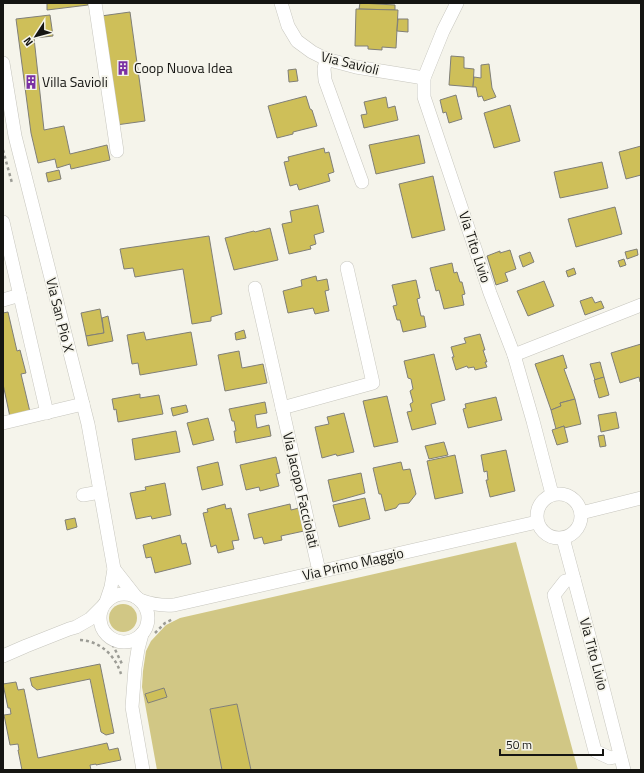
<svg xmlns="http://www.w3.org/2000/svg" width="644" height="773" font-family="'Titillium Web',sans-serif">
<style>
.green{fill:#d1c785;fill-rule:evenodd}
.building{fill:#cebf59;stroke:#807f78}
.lines{fill:none;stroke-linecap:round;stroke-linejoin:round}
.minor-casing{stroke:#c7c6be;stroke-width:14}
.path{stroke:#9c9c95;stroke-width:2.5;stroke-dasharray:3 3;stroke-linecap:butt}
.minor{stroke:#fff;stroke-width:13}
.labels{text-anchor:middle;stroke-width:3.5;stroke-linejoin:round;paint-order:stroke}
.street-label{font-size:14px;fill:#151512;stroke:#f5f4eb}
.poi-label{font-size:14px;fill:#151512;stroke:#f5f4eb;text-anchor:start}
</style>
<rect width="100%" height="100%" fill="#f5f4eb"/>
<g class="green">
<path d="M516,542L578,770H251L237,704L210,709L222,770H157L142,687L143,671L146,651L151,641L166,625L180,618ZM164,688L167,697L148,703L145,694Z"/>
<circle cx="123" cy="618" r="14"/>
</g>
<g class="building">
<polygon points="47,3 88,3 88,5 47,10"/>
<polygon points="360,3 395,5 395,10 359,9"/>
<polygon points="356,9 398,10 396,48 382,47 382,50 368,49 368,46 355,46"/>
<polygon points="130,12 145,121 116,125 101,16"/>
<polygon points="50,15 53,36 34,38 44,130 64,126 70,154 107,145 110,160 71,169 70,164 57,168 55,159 38,163 31,133 16,19"/>
<polygon points="398,19 408,19 408,32 397,31"/>
<polygon points="451,56 464,57 464,68 474,69 473,87 449,85"/>
<polygon points="489,64 492,88 496,97 484,101 482,96 478,97 476,87 473,87 474,77 481,78 481,65"/>
<polygon points="296,69 298,81 289,82 288,70"/>
<polygon points="456,95 462,119 449,123 446,112 443,113 440,100"/>
<polygon points="306,96 310,109 312,110 317,126 293,132 293,134 277,138 268,106"/>
<polygon points="386,97 388,108 395,106 398,120 364,128 361,115 367,114 364,102"/>
<polygon points="510,105 520,141 494,148 484,113"/>
<polygon points="419,135 425,163 376,174 369,145"/>
<polygon points="641,146 641,175 626,179 619,152"/>
<polygon points="324,148 325,153 329,152 334,172 328,174 330,181 299,190 297,184 290,186 284,162 289,161 288,157"/>
<polygon points="602,162 608,188 560,198 554,172"/>
<polygon points="59,170 61,179 48,182 46,173"/>
<polygon points="433,176 445,230 412,238 399,184"/>
<polygon points="318,205 324,232 314,235 316,244 310,246 311,249 289,254 282,224 292,222 290,211"/>
<polygon points="615,207 622,234 576,247 568,219"/>
<polygon points="270,228 278,260 234,270 225,238 254,231 255,232"/>
<polygon points="209,236 222,314 211,317 211,321 192,324 183,269 135,277 133,268 124,269 120,249"/>
<polygon points="637,249 638,255 627,259 625,252"/>
<polygon points="510,250 516,269 505,273 508,281 496,285 487,256 500,251 500,253"/>
<polygon points="530,252 534,262 523,267 519,256"/>
<polygon points="624,259 626,265 620,267 618,261"/>
<polygon points="452,263 454,273 457,272 460,282 462,282 465,294 462,295 464,305 444,309 439,290 436,291 430,268"/>
<polygon points="574,268 576,274 568,277 566,271"/>
<polygon points="316,276 317,281 327,279 329,290 325,291 329,311 315,314 313,308 288,313 283,291 302,286 301,280"/>
<polygon points="416,280 420,298 417,299 421,316 424,316 426,327 403,332 400,320 397,320 393,306 397,305 392,285"/>
<polygon points="544,281 554,306 528,316 517,291"/>
<polygon points="592,297 595,303 601,301 604,308 585,315 580,301"/>
<polygon points="100,309 104,333 86,336 81,313"/>
<polygon points="8,312 17,351 20,350 26,373 21,374 30,412 10,417 3,384 3,313"/>
<polygon points="108,316 113,341 88,346 86,336 104,333 102,318"/>
<polygon points="244,330 246,338 236,340 235,333"/>
<polygon points="144,332 146,340 191,332 197,365 140,375 138,363 132,364 127,335"/>
<polygon points="480,334 485,350 483,350 487,362 485,362 487,367 475,370 474,367 468,368 467,366 456,370 452,357 454,357 451,347 466,343 464,338"/>
<polygon points="641,344 641,382 640,382 639,377 620,383 611,353"/>
<polygon points="239,351 242,368 263,364 267,383 225,391 218,355"/>
<polygon points="434,354 445,400 431,404 436,424 412,430 407,412 412,411 410,404 413,402 410,391 413,389 411,379 408,378 404,361"/>
<polygon points="563,355 567,368 564,369 575,399 560,403 561,406 551,410 535,364"/>
<polygon points="600,362 604,377 595,380 590,364"/>
<polygon points="604,377 609,395 599,398 594,380"/>
<polygon points="140,394 140,398 159,395 163,414 118,422 116,409 114,410 112,399"/>
<polygon points="387,396 398,442 374,447 363,401"/>
<polygon points="496,397 502,420 468,428 463,409 466,408 465,404"/>
<polygon points="575,399 581,424 564,428 564,426 556,429 551,410 561,406 560,403"/>
<polygon points="265,402 267,413 255,415 257,428 269,425 271,436 236,443 234,431 236,431 234,421 232,421 229,409"/>
<polygon points="186,405 188,412 173,416 171,408"/>
<polygon points="616,412 619,428 601,432 598,415"/>
<polygon points="344,413 354,452 337,456 336,454 322,458 315,427 329,424 327,417"/>
<polygon points="208,418 214,440 193,445 187,423"/>
<polygon points="564,426 568,442 557,445 552,430"/>
<polygon points="176,431 180,452 135,460 132,439"/>
<polygon points="604,435 606,446 600,447 598,436"/>
<polygon points="444,442 448,455 429,459 425,446"/>
<polygon points="506,450 515,491 490,497 486,480 488,480 487,471 484,472 481,455"/>
<polygon points="455,455 463,493 435,499 427,461"/>
<polygon points="276,457 280,473 276,474 279,486 260,491 259,487 246,490 240,465"/>
<polygon points="218,462 223,485 202,490 197,467"/>
<polygon points="401,462 403,470 410,469 416,494 409,503 399,504 396,508 385,511 381,494 379,494 373,468"/>
<polygon points="361,473 365,493 333,502 328,480"/>
<polygon points="165,483 171,515 152,519 151,516 136,519 130,493 146,490 145,487"/>
<polygon points="365,498 370,519 339,527 333,505"/>
<polygon points="225,504 226,509 231,508 239,540 232,541 234,549 218,553 216,545 211,547 203,513 208,512 207,509"/>
<polygon points="290,504 291,510 299,508 304,531 281,536 282,540 264,544 262,537 254,539 248,514"/>
<polygon points="75,518 77,527 67,530 65,520"/>
<polygon points="180,535 182,544 186,543 191,564 155,573 151,557 146,558 143,545"/>
<polygon points="100,664 114,733 106,735 101,732 90,679 37,690 32,686 30,678"/>
<polygon points="16,682 18,690 24,689 38,758 107,743 109,750 118,748 121,760 96,765 96,764 90,765 91,770 22,770 18,750 19,750 18,744 10,745 4,715 11,714 10,708 8,708 3,684"/>
<polygon points="164,688 167,697 148,703 145,694"/>
<polygon points="237,704 251,770 222,770 210,709"/>
</g>
<g class="lines">
<defs>
<g id="minor">
<polyline points="95,3 117,151"/>
<polyline points="281,3 288,26 297,41 312,52 326,59 356,67 424,78"/>
<polyline points="457,3 443,31 424,78 424,97 490,293 514,355 533,421 552,494"/>
<polyline points="326,59 324,69 325,80 362,182"/>
<polyline points="3,63 15,136 88,424 114,569 111,587 106,602"/>
<polyline points="3,222 47,413"/>
<polyline points="255,288 319,571"/>
<polyline points="3,300 20,295"/>
<polyline points="514,355 641,305"/>
<polyline points="282,408 373,383 347,268"/>
<polyline points="3,423 83,404"/>
<circle cx="559" cy="516" r="22"/>
<polyline points="83,495 100,492"/>
<polyline points="581,513 641,498"/>
<polyline points="563,538 601,680 624,770"/>
<polyline points="114,569 136,597"/>
<polyline points="574,579 565,581 554,595 595,751 610,758 620,756"/>
<circle cx="124" cy="618" r="24"/>
<path d="M140,600C151,604 162,606 174,605L537,522"/>
<polyline points="142,634 138,649 135,668 132,707 143,770"/>
<polyline points="3,656 26,646 69,629 76,627 90,619 102,607"/>
</g>
</defs>
<use href="#minor" class="minor-casing"/>
<g class="path">
<polyline points="3,150 12,183"/>
<polyline points="155,633 165,623 173,619"/>
<polyline points="110,639 122,664"/>
<path d="M80,640C100,641 115,655 121,674"/>
</g>
<use href="#minor" class="minor"/>
</g>
<defs>
<symbol id="building-bare" viewBox="-9 -9 18 18"><path d="M-4-6H4V6H1V3H-1V6H-4ZM-2.5-4.3h1.7v1.8h-1.7ZM.8-4.3h1.7v1.8H.8ZM-2.5-1h1.7V.8h-1.7ZM.8-1h1.7V.8H.8Z" fill="#7a30a3" stroke="#f5f4eb" stroke-width="2.5" paint-order="stroke"/></symbol>
</defs>
<g fill-rule="evenodd">
<use href="#building-bare" x="113" y="58" width="20" height="20"/>
<use href="#building-bare" x="21" y="72" width="20" height="20"/>
</g>
<g class="labels">
<g class="street-label">
<text transform="translate(350 63) rotate(14)" y="5">Via Savioli</text>
<text transform="translate(475 247) rotate(72)" y="5">Via Tito Livio</text>
<text transform="translate(60 315) rotate(76)" y="5">Via San Pio X</text>
<text transform="translate(301 490) rotate(77)" y="5">Via Jacopo Facciolati</text>
<text transform="translate(353 564) rotate(-13)" y="5">Via Primo Maggio</text>
<text transform="translate(594 654) rotate(75)" y="5">Via Tito Livio</text>
</g>
<g class="poi-label">
<text x="134" y="73">Coop Nuova Idea</text>
<text x="42" y="87">Villa Savioli</text>
</g>
</g>
<rect width="644" height="773" fill="none" stroke="#151512" stroke-width="8"/>
<g transform="translate(36 36) rotate(234)" stroke="#f5f4eb" stroke-width="3" paint-order="stroke">
<path d="M0-3L7 15L0 10L-7 15Z" fill="#151512"/>
<text y="-6" font-size="11" font-weight="bold" text-anchor="middle" fill="#151512">N</text>
</g>
<path d="M500 749v6h103v-6" fill="none" stroke="#151512" stroke-width="2"/>
<text x="506" y="749" font-size="12" fill="#151512" stroke="#f5f4eb" stroke-width="3" paint-order="stroke">50 m</text>
</svg>
